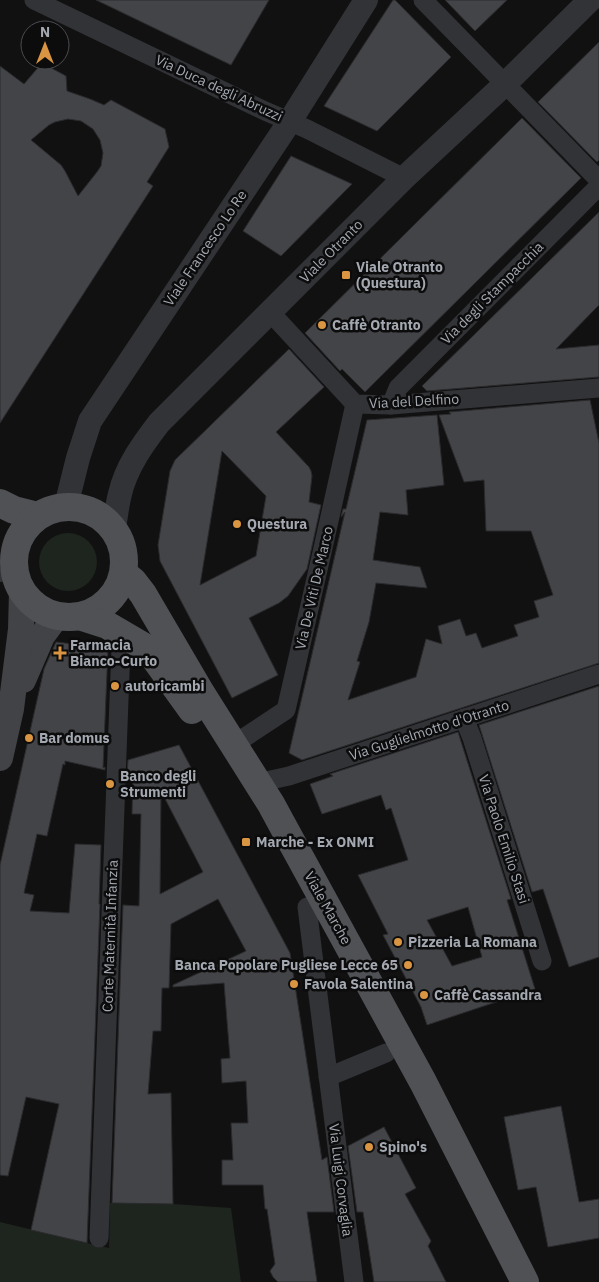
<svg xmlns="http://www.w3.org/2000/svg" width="599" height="1282" font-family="'IBM Plex Sans',sans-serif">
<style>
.green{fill:#1e241e}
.building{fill:#434447;stroke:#2b2b2e;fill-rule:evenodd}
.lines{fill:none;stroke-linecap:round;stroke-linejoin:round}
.service{stroke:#323336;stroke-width:10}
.minor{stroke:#323336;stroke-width:19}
.tertiary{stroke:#323336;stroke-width:24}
.secondary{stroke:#414346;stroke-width:26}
.primary{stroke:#4f5155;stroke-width:28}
.poi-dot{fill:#d99542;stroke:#0c0c0d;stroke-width:2}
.labels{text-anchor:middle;stroke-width:5;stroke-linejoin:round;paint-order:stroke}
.street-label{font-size:14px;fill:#a4a9b1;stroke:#0c0c0d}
.poi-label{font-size:14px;font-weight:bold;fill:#a4a9b1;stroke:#0c0c0d;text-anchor:start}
</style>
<rect width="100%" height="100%" fill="#111112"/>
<g class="green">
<circle cx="68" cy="562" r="29"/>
<polygon points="110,1203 173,1204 231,1208 241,1282 0,1282 0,1222 87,1243 109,1248"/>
</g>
<g class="building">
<polygon points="96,0 269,0 231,65"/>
<polygon points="393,0 395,0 451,57 377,131 324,106"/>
<polygon points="445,0 507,0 475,31"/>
<polygon points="599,42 599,160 597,162 538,102"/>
<path d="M42,63L66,76L67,91L90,99L104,105L111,100L165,129L169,147L147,182L153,186L0,423V66L24,84ZM68,119L81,121L93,129L100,140L103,153L101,166L97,172L78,196L65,171L61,165L31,140L49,125L55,122Z"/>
<polygon points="522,118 581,178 365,392 342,369 340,371 305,333"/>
<polygon points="291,156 352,184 281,256 243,231"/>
<polygon points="599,212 599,305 556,349 599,345 599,377 427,391 422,386"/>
<path d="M289,349L324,387L276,432L309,467L311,471L312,476L309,502L321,505L307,569L288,596L279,603L249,618L278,675L232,698L160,561L158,545L170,471L175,460ZM222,451L266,496L256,556L200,585Z"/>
<polygon points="590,400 599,443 599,663 302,760 289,753 345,512 341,517 343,509 346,509 367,420 437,415 444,485 406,490 408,515 380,512 373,560 420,567 427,588 376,583 369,622 357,661 360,662 348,700 416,677 426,639 442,644 438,626 460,619 466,636 476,633 482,648 518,636 514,625 539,617 534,601 553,595 531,531 486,531 484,480 464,482 439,415 451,414 449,412"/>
<polygon points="56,642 108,648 103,768 105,767 105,770 65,761 65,765 63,764 47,836 37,834 24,893 34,895 30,911 69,913 75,844 101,845 99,904 100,904 87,1243 31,1230 59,1104 26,1097 8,1176 0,1175 0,865 44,669"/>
<polygon points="599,686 599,957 569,967 543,889 532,892 479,725"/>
<path d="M458,732L511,899L507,900L535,989L427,1025L421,1007L383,935L388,934L358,875L408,860L391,808L386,810L381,795L322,814L310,784L333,776L330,774ZM468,907L482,957L452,966L427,920Z"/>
<path d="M179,745L290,953L322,1160L327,1157L334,1212H307L317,1282H278L273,1277L270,1271L275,1264L267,1209H265L263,1185H222V1160H233L231,1123H248L246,1081L222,1083L221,1059L230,1058L224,983L173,987V985L246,951L218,899L171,924L169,988H162L161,1031H153L148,1094L171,1093L173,1204L112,1203L123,905L139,906L141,814H132L133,776L127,775L128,760ZM161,791L203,872L160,894Z"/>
<polygon points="561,1106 579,1202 599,1199 599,1238 548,1247 536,1187 518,1190 504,1117"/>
<polygon points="384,1127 416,1188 405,1194 431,1241 428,1246 446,1282 374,1282 363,1212 357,1212 348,1146"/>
</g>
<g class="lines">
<polyline class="service" points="0,577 13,563"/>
<g class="minor">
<polyline points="34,0 265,111 307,129 404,178"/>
<polyline points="423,0 599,180"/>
<polyline points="270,312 355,404 391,405 599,388"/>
<polyline points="391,405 398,388 599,186"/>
<polyline points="464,718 472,738 542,961"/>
<polyline points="233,745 286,710 323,548 355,404"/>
<polyline points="257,783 289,776 599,674"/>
<polyline points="307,907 354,1282"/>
<polyline points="328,1077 386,1053"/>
<polyline points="99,1238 121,646 125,635"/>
</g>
<g class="tertiary">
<polyline points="66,506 78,458 90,421 290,121 366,0"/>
<path d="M114,528C116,517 117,505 120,494C126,467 143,444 159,423L404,178L505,84L590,0"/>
</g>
<g class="secondary">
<polyline points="23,680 42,636 56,617"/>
<polyline points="0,758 11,709 21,629 22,592"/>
</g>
<g class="primary">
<polyline points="0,503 14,510 38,516"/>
<circle cx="69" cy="562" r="55"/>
<polyline points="124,574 133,581 143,594 201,693 271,804 284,828 423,1082 525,1282"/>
<polyline points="82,617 107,625 148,649 192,710"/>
</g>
</g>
<g class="poi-dot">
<rect x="341" y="270" width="10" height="10" rx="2.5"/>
<circle cx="322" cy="325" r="5"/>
<circle cx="237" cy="524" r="5"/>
<path d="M57.5 645.5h5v5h5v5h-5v5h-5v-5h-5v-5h5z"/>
<circle cx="115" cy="686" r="5"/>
<circle cx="29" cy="738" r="5"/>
<circle cx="110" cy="784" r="5"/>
<rect x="241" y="837" width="10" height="10" rx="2.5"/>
<circle cx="398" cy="942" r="5"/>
<circle cx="408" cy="965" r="5"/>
<circle cx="294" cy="984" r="5"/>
<circle cx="424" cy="995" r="5"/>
<circle cx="369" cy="1147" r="5"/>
</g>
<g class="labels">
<g class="street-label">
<text transform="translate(219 88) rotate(25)" y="5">Via Duca degli Abruzzi</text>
<text transform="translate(205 248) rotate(-56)" y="5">Viale Francesco Lo Re</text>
<text transform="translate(331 251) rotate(-45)" y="5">Viale Otranto</text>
<text transform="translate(492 293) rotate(-45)" y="5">Via degli Stampacchia</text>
<text transform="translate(414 401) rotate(-3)" y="5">Via del Delfino</text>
<text transform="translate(314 588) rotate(-77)" y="5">Via De Viti De Marco</text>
<text transform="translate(429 730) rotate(-18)" y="5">Via Guglielmotto d'Otranto</text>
<text transform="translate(504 839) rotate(72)" y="5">Via Paolo Emilio Stasi</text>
<text transform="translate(328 908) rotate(61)" y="5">Viale Marche</text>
<text transform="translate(110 936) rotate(-88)" y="5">Corte Maternità Infanzia</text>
<text transform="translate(341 1180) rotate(83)" y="5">Via Luigi Corvaglia</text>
</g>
<g class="poi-label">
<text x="356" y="272">Viale Otranto<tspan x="356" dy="16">(Questura)</tspan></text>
<text x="332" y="330">Caffè Otranto</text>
<text x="247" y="529">Questura</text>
<text x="70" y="650">Farmacia<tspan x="70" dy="16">Bianco-Curto</tspan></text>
<text x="125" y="691">autoricambi</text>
<text x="39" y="743">Bar domus</text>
<text x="120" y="781">Banco degli<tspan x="120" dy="16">Strumenti</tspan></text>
<text x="256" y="847">Marche - Ex ONMI</text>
<text x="408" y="947">Pizzeria La Romana</text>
<text x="398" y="970" text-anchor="end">Banca Popolare Pugliese Lecce 65</text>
<text x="304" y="989">Favola Salentina</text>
<text x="434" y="1000">Caffè Cassandra</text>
<text x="379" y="1152">Spino's</text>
</g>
</g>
<g transform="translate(45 45)"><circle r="24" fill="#0c0c0d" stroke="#494b4f"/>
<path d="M0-4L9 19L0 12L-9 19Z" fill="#d99542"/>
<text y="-8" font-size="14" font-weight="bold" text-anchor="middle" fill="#a4a9b1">N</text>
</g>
</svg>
